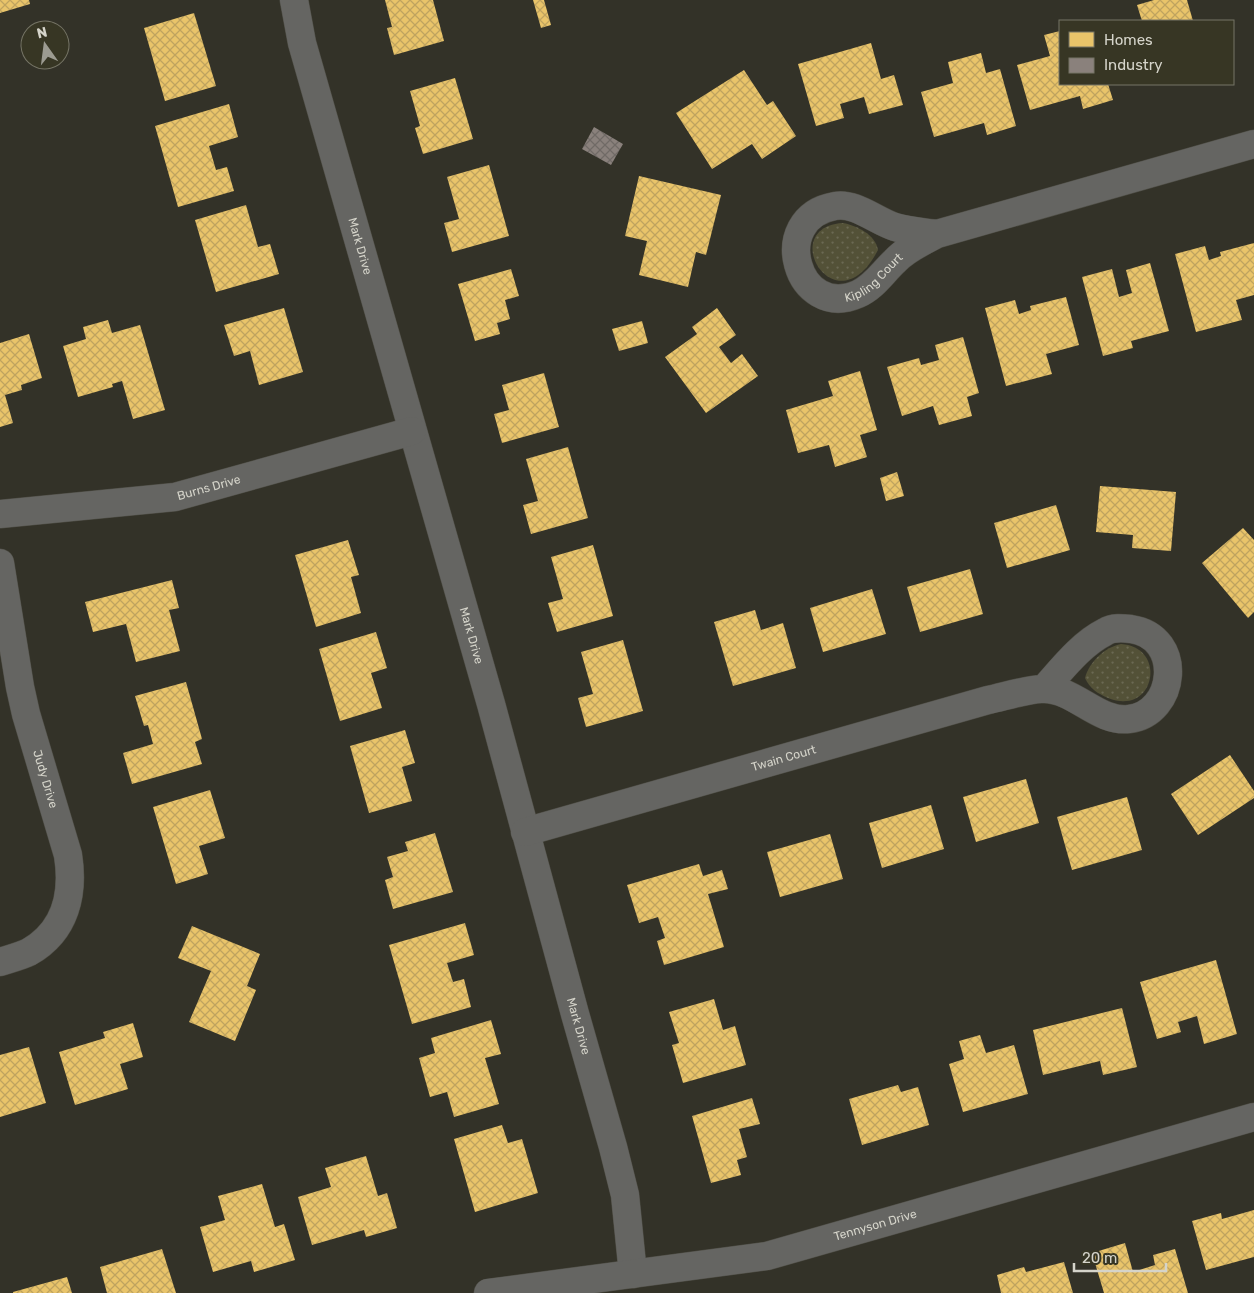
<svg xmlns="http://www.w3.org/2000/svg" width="1254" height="1293" font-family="Rubik,sans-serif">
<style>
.grass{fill:url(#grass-dots)}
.homes{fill:url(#homes-cross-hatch)}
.industry{fill:url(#industry-cross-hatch)}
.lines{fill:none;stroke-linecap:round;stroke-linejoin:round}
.minor-casing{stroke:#4f4e46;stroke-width:29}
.minor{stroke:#656562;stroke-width:28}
.labels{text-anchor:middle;stroke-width:5;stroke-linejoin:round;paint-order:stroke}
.street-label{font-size:12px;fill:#d5d4ca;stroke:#373624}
</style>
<defs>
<pattern id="grass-dots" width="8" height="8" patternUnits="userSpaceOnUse" patternTransform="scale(1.25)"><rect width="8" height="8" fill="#535137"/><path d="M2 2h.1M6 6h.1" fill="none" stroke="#6b6953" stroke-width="1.8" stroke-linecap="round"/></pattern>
<pattern id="homes-cross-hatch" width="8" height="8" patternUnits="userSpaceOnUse" patternTransform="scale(1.25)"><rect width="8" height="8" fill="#e9c46a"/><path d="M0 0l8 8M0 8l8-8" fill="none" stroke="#bfa35f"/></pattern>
<pattern id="industry-cross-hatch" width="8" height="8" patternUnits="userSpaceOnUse" patternTransform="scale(1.25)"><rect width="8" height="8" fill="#8a817c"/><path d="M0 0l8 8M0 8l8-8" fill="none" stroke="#706a66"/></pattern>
</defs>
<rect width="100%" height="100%" fill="#333228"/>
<g class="grass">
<path d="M843,223C857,226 875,234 878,250C836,331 775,227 843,223Z"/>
<path d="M1121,644C1168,647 1155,717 1108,698C1097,693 1090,689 1085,678C1089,662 1105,647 1121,644Z"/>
</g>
<g class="homes">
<polygon points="0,0 29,0 30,4 0,13"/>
<polygon points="385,0 433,0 444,41 394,55 387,28 392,27"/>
<polygon points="533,0 544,0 551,25 541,28"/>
<polygon points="1154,0 1187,0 1193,21 1142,21 1137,5"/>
<polygon points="194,13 216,86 165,101 144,28"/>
<polygon points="1060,31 1060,84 1108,84 1113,100 1083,109 1080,96 1030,110 1017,65 1050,56 1044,35"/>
<polygon points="871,43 881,79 894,75 903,105 869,114 864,97 840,104 844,118 816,126 798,64"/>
<polygon points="981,53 986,73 1000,69 1016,126 987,135 984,123 934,137 921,92 953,83 948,62"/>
<polygon points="744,70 767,105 773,101 796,136 762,159 752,144 712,169 676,113"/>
<polygon points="455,78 473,139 423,154 415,128 420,126 410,91"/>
<polygon points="229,104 238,137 209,146 216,170 227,167 234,191 178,207 155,126"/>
<polygon points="489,165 509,236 452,252 444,223 459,219 447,177"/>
<polygon points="639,176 721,195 706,255 696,252 688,287 639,275 647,241 625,236"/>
<polygon points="246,205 258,247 270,244 279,274 216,292 195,220"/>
<polygon points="1254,243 1254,295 1236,300 1242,320 1196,332 1175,254 1205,246 1209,260 1221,256 1220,252"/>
<polygon points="1150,263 1169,331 1131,341 1133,348 1103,356 1082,277 1112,269 1119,297 1132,293 1126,270"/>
<polygon points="511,269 519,296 505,300 510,319 497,323 500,334 475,341 458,284"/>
<polygon points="1066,297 1079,345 1046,354 1052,374 1006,386 985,308 1015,300 1019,314 1031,310 1030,306"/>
<polygon points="284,308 303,372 259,385 250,351 234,356 224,325"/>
<polygon points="717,308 736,335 719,347 731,363 742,354 758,376 706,413 665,357 697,334 692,327"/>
<polygon points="108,320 112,333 140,325 165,410 133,419 122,381 112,384 113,387 78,397 63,346 86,339 83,327"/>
<polygon points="642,321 648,343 619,351 612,329"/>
<polygon points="29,334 42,378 21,385 22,390 5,395 13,423 0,427 0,343"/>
<polygon points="963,337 979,393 967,397 972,416 939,425 933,406 902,416 887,367 919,358 921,365 939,360 935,345"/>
<polygon points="860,371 877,430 860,435 867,457 835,467 829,445 798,453 786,410 833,396 828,381"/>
<polygon points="544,373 559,427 502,443 494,414 509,410 502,385"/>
<polygon points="568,447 588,518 531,534 523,505 538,501 526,459"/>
<polygon points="897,472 904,496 886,501 880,478"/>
<polygon points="1100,486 1176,492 1171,551 1132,548 1133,535 1096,532"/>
<polygon points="1056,505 1070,550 1007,568 994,523"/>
<polygon points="1243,528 1254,540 1254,612 1248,618 1202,563"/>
<polygon points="348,540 359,575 351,577 361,613 316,627 295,555"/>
<polygon points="593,545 613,616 557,632 548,603 563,599 551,557"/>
<polygon points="970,569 983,614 920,632 907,587"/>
<polygon points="172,580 179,608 169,610 180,651 136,662 126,624 93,632 85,602"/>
<polygon points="872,589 886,634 823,652 810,608"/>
<polygon points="755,610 761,630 783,623 796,668 733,686 714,622"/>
<polygon points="376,632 387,668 371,673 382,708 340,721 319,649"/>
<polygon points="623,640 643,711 586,727 578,698 593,694 581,652"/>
<polygon points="186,682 202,739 195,742 202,764 132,784 123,753 153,744 148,725 144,726 135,696"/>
<polygon points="405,730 415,763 402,767 412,801 369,813 350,746"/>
<polygon points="1230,755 1254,791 1254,798 1198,835 1171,794"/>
<polygon points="1026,779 1039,823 976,842 963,797"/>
<polygon points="210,790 225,838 199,846 208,874 176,884 153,807"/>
<polygon points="1127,797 1142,850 1072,870 1057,817"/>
<polygon points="931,805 944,849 882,868 869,823"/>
<polygon points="435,833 453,892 393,909 385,880 393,877 387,857 408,851 405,842"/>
<polygon points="830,834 843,879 780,897 767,852"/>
<polygon points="699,864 703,876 722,870 728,889 708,894 724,947 664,965 657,941 665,938 658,917 639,923 627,885"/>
<polygon points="465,923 474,955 447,963 453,982 464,979 471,1007 412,1024 389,945"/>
<polygon points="192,926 260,954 247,986 256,990 235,1041 189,1022 211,971 178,958"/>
<polygon points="1216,960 1237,1034 1204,1044 1197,1016 1178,1022 1181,1032 1157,1039 1140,982"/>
<polygon points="714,999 723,1030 735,1026 746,1065 683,1083 672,1045 679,1043 669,1012"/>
<polygon points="1122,1008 1137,1067 1103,1075 1100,1061 1043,1075 1033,1030"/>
<polygon points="491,1020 501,1054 485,1058 499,1104 454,1117 447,1092 430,1097 419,1058 435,1053 431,1038"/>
<polygon points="133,1023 143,1057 120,1064 128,1089 75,1105 59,1052 105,1038 103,1032"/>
<polygon points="980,1035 986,1053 1014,1045 1028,1094 963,1112 949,1064 964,1059 959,1041"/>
<polygon points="29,1047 46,1103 0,1117 0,1055"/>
<polygon points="898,1085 901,1092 918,1087 929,1125 862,1145 849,1099"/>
<polygon points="752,1098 760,1124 739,1129 747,1157 737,1160 741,1175 711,1183 692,1116"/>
<polygon points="502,1125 508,1143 522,1139 538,1193 475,1212 454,1139"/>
<polygon points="366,1156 378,1196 387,1193 397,1228 366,1237 364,1230 312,1245 298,1197 331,1187 325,1168"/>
<polygon points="262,1184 275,1227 284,1224 295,1260 254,1272 251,1261 213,1272 200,1227 225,1220 218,1196"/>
<polygon points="1254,1210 1254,1257 1206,1270 1192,1221 1221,1213 1222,1219"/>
<polygon points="1125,1243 1133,1272 1155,1265 1153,1255 1175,1249 1188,1293 1104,1293 1092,1253"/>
<polygon points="162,1249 176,1293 107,1293 100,1267"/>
<polygon points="1064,1262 1073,1293 1001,1293 997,1275 1024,1267 1026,1272"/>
<polygon points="67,1277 72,1293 13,1293 13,1292"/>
</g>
<polygon class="industry" points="594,127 623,144 611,165 582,149"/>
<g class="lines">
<defs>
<g id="minor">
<path id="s1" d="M294,0L302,43L491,704L575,1014L613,1147L625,1195L633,1274"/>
<path id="s2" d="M937,234C923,232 908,231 895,227C876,221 855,202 835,206C767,218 797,321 858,294C874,287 883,272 895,261C906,249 922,242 937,234L1254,144"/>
<path id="s3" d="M0,514L175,497L412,431"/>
<path id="s4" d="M0,563L20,687L26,714L68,855C74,893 66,931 29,952C21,956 9,959 0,962"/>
<path id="s5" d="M525,832L988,700C1003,697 1031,688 1044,689C1075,689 1098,723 1129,719C1176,714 1185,637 1131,629C1122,628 1113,627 1105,632C1081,644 1062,669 1044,689"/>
<path id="s6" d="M488,1293L767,1256L1254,1117"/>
</g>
</defs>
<use href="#minor" class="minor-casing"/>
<use href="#minor" class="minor"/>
</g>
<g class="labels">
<g class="street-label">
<text dy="4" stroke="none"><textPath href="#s1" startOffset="255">Mark Drive</textPath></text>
<text dy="4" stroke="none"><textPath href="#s2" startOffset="285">Kipling Court</textPath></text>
<text dy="4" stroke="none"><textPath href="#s3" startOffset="211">Burns Drive</textPath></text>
<text dy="4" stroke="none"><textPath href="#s1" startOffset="660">Mark Drive</textPath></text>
<text dy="4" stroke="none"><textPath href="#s5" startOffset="269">Twain Court</textPath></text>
<text dy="4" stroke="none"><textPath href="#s4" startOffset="221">Judy Drive</textPath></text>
<text dy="4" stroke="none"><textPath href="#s1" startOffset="1065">Mark Drive</textPath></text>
<text dy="4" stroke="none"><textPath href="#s6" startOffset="394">Tennyson Drive</textPath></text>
</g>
</g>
<rect x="1059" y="20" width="175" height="65" fill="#373624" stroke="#767566"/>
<rect x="1069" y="32" width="25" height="15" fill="#e9c46a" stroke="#767566"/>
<text x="1104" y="45" font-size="15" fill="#d5d4ca">Homes</text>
<rect x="1069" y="58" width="25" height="15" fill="#8a817c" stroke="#767566"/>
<text x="1104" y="70" font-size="15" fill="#d5d4ca">Industry</text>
<g transform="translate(45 45) rotate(346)"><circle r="24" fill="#373624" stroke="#767566"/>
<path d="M0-4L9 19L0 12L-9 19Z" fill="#9c9b91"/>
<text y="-8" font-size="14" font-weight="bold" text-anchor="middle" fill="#d5d4ca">N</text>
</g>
<path d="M1074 1263v8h92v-8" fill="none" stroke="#d5d4ca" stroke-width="2.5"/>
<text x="1082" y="1263" font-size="15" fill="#d5d4ca" stroke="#373624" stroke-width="4" paint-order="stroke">20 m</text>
</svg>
